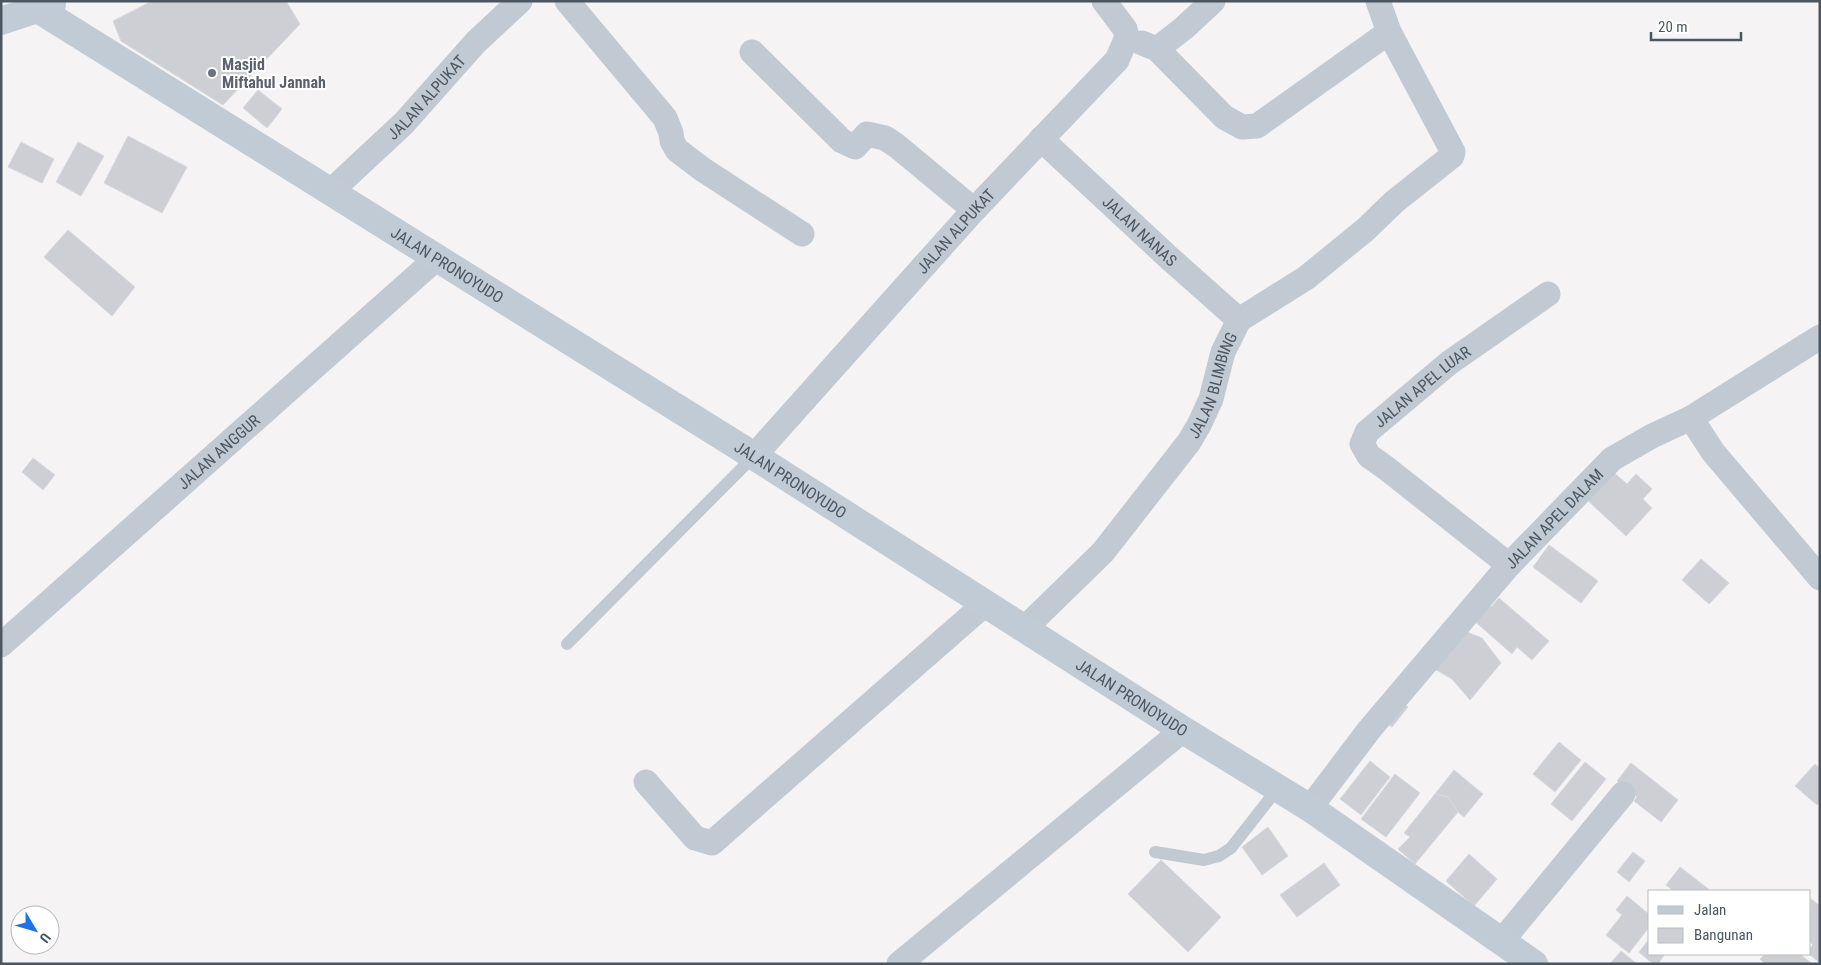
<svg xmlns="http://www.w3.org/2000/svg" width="1821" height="965" font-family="'Roboto Condensed',sans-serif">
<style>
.building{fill:#cdcfd5;stroke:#d7d9de}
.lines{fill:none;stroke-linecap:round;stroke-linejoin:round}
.lane{stroke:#c1cad2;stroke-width:12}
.street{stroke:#c1cad2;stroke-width:25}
.secondary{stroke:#c1cbd6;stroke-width:28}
.worship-dot{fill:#6b7280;stroke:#fff;stroke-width:2}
.labels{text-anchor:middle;stroke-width:4;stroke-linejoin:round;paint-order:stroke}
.worship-label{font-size:16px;font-weight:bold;fill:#5b616d;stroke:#fff;text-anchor:start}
.street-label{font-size:16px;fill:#4a5661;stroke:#fff}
</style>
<rect width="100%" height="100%" fill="#f5f3f3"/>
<g class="building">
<polygon points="152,1 286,1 300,24 223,105 121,41 113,21"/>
<polygon points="258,90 282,109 267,128 243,108"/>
<polygon points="128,136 187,167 162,213 104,183"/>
<polygon points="21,142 54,159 42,183 8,167"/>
<polygon points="78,142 104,156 81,196 56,182"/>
<polygon points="68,230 135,287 112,316 44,257"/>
<polygon points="33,458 55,475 43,490 22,472"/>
<polygon points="1611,470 1627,484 1636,474 1652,489 1643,499 1652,508 1626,536 1585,498"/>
<polygon points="1549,545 1598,581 1581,603 1533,567"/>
<polygon points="1701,559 1729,583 1709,604 1682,580"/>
<polygon points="1499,598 1549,641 1532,660 1517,647 1512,654 1471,618 1485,601 1491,607"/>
<polygon points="1462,630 1482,638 1501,663 1470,700 1452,679 1431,667"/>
<polygon points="1397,699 1408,707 1392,727 1381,719"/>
<polygon points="1559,742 1581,760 1555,792 1533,774"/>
<polygon points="1370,761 1390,777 1361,815 1340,799"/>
<polygon points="1585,762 1606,779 1572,821 1551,804"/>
<polygon points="1631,763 1678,800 1661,822 1634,801 1637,797 1617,781"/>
<polygon points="1815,764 1820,768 1820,802 1817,805 1795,786"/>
<polygon points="1454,770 1483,794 1464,817 1458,812 1448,797 1435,794"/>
<polygon points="1395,774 1420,793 1386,837 1361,819"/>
<polygon points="1435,794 1448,797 1458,812 1415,864 1398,849 1410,837 1404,833"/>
<polygon points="1268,827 1288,856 1262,875 1242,847"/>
<polygon points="1633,852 1645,861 1629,882 1617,872"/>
<polygon points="1469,854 1497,879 1474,906 1446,881"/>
<polygon points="1161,860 1221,917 1188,952 1128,894"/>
<polygon points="1324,863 1340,885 1297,917 1280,895"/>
<polygon points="1680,867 1711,891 1674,891 1666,885"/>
<polygon points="1627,896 1650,915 1650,926 1629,953 1606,935 1622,915 1616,910"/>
<polygon points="1810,898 1820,906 1820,963 1809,954 1810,948 1813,945 1810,942"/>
<polygon points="1650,938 1650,954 1665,954 1658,964 1653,964 1639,952"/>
<polygon points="1621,951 1637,964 1610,964"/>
<polygon points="1765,954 1800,954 1812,964 1765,964 1760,959"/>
</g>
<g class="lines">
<g class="lane">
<polyline points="567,644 754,456"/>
<polyline points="1155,852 1204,860 1219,856 1231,848 1278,788"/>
</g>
<g class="street">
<polyline points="567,1 665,118 671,133 672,141 677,150 702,169 802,234"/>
<polyline points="1142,43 1157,49 1184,28 1213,1"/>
<polyline points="1157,49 1224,117 1242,127 1257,126 1389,32"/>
<polyline points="752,52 842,141 855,147 867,134 885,138 897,146 974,210"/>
<path id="s1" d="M1041,139L1167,256L1239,320"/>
<path id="s2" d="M331,191L404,123L476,42L520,1"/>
<polyline points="1691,418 1820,337"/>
<path id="s3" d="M754,456L974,210L1117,60L1127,37L1125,29L1104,1"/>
<path id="s4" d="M1509,565L1386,468L1369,456L1362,444L1367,432L1449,363L1548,294"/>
<path id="s5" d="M1024,629L1103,552L1189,442L1199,425L1211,399L1223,352L1239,320L1306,278L1365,230L1394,202L1452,156L1453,152L1389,32L1378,1"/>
<path id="s6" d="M1,645L437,258"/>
<polyline points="646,782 695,838 712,843 986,603"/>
<path id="s7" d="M1310,808L1369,730L1509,565L1612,459L1652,436L1691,418L1713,452L1820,578"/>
<polyline points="1501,942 1623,794"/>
<polyline points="899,964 1183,730"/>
</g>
<g class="secondary">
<path id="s8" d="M30,1L38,9L754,456L1183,730L1310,808L1534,964"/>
<polyline points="1,21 52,4"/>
</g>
</g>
<circle class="worship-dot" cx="212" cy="73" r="5"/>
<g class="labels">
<g class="worship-label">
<text x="222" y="70">Masjid<tspan x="222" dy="18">Miftahul Jannah</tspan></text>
</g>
<g class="street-label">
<text dy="6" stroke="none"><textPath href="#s2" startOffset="134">JALAN ALPUKAT</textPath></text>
<text dy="6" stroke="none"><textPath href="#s3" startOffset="302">JALAN ALPUKAT</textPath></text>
<text dy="6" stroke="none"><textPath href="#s1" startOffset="135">JALAN NANAS</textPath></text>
<text dy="6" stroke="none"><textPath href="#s8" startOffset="494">JALAN PRONOYUDO</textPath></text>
<text dy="6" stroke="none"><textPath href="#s5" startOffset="312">JALAN BLIMBING</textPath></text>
<text dy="6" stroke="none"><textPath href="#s4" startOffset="276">JALAN APEL LUAR</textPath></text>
<text dy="6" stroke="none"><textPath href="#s6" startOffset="291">JALAN ANGGUR</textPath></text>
<text dy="6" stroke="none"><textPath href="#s8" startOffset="899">JALAN PRONOYUDO</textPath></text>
<text dy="6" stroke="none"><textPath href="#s7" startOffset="379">JALAN APEL DALAM</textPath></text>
<text dy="6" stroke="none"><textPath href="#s8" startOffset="1304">JALAN PRONOYUDO</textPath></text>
</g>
</g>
<rect width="1821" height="965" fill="none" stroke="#4a5661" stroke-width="5"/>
<rect x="1648" y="890" width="162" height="65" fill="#ffffff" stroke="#b7bbc0"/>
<rect x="1658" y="906" width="25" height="8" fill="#c1cbd6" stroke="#b7bbc0"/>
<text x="1694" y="915" font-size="15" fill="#4a5661">Jalan</text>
<rect x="1658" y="928" width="25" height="15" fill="#cdcfd5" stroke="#b7bbc0"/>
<text x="1694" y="940" font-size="15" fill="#4a5661">Bangunan</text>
<g transform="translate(35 930) rotate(128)"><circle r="24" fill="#ffffff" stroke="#b7bbc0"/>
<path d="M0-4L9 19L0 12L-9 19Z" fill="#1a73e8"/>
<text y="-8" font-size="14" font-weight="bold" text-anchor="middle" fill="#4a5661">U</text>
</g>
<path d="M1651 32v8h90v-8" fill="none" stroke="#4a5661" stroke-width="2.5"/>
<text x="1658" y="32" font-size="15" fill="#4a5661" stroke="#ffffff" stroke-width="4" paint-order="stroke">20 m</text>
</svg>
